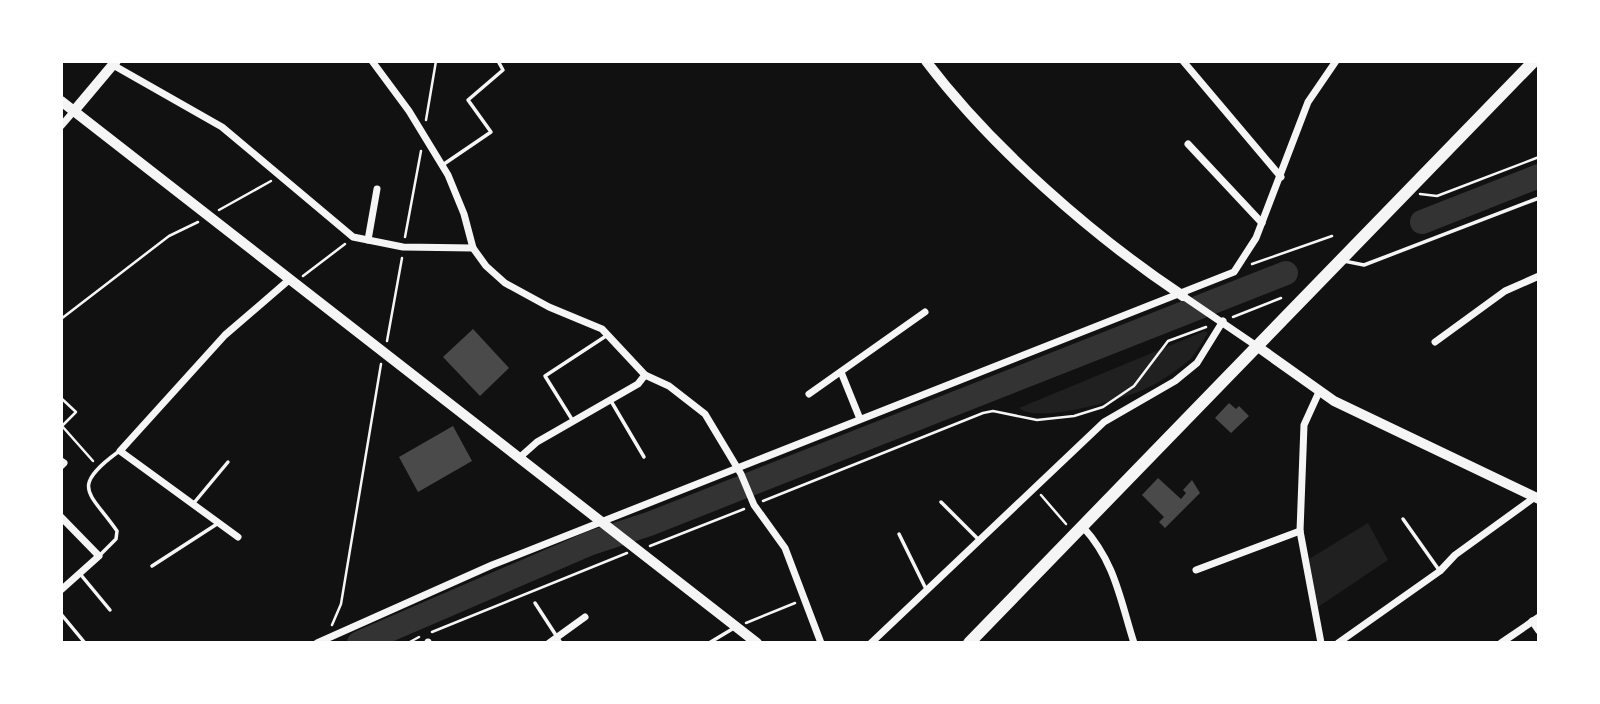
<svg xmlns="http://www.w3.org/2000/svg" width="1600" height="704" font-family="'Public Sans',sans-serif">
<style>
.green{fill:#202020}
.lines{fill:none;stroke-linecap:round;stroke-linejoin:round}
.river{stroke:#333;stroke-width:24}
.building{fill:#4a4a4a}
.path{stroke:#f5f5f5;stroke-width:2.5}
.service{stroke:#f5f5f5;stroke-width:3.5}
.minor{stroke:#f5f5f5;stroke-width:7}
.tertiary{stroke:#f5f5f5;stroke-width:10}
.primary{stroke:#f5f5f5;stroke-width:12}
</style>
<rect width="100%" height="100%" fill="#111"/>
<g class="green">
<path d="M1205,331L1208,333C1202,342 1195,356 1186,363C1169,376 1150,389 1129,395C1106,403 1038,423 1019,408Z"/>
<polygon points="1368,523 1388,560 1318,607 1309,559"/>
</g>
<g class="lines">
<g class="river">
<polyline points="1422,222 1539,176"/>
<polyline points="359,643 591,543 649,524 1286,273"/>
</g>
</g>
<g class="building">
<polygon points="473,329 509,368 480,396 443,357"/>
<polygon points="1229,403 1236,409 1239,406 1249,416 1231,433 1215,418"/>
<polygon points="453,426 472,461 418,492 399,457"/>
<polygon points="1158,478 1181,499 1186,493 1183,490 1192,480 1200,493 1165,528 1159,522 1164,517 1142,495"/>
</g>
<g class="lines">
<g class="path">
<polyline points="426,120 436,61"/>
<polyline points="1420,194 1437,196 1539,157"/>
<polyline points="219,210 271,181"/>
<polyline points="405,237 421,151"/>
<polyline points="1252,264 1332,236"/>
<polyline points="303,276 345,244"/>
<polyline points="1233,317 1281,298"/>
<polyline points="61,319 169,236 198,222"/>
<polyline points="387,341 402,258"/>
<polyline points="61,398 76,412 62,426 93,461"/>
<polyline points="1041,495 1066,524"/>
<polyline points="763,501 983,413 993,411 1037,420 1074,416 1103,407 1134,386 1168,341 1206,327"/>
<polyline points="650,546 744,509"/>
<polyline points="746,623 795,603"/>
<polyline points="332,625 341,604 381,364"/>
<polyline points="432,632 627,553"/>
<polyline points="408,643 419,637"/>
</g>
<g class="service">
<polyline points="444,164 491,132 468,100 503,70 498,61"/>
<polyline points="1344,261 1364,265 1539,198"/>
<polyline points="611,401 644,457"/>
<polyline points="573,421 545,376 606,336"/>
<polyline points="941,502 978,539"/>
<polyline points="193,504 228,462"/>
<polyline points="1403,519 1439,570"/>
<polyline points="899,534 926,589"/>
<path d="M99,556L116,539L117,531C90,492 69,488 118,452"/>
<polyline points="152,566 217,524"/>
<polyline points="81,575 110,610"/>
<polyline points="535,603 561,643"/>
<polyline points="61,614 85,643"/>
<polyline points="709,643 734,628"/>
</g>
<g class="minor">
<polyline points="372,61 409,111 448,175 464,214 473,248 486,266 505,283 549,307 602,329 645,375 669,386 705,414 741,474 754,505 785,548 821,643"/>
<polyline points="1183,61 1281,177"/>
<polyline points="113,65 222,127 353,237 403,247 473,248"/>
<polyline points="61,126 74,111"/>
<polyline points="1188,144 1262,223"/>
<polyline points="368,240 377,189"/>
<polyline points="1183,296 1258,347"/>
<polyline points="1435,342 1505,291 1539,276"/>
<polyline points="841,372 860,419"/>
<polyline points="1319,392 1304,425 1300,531 1321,643"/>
<polyline points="809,394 925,312"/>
<polyline points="519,458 537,442 638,384 645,375"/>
<polyline points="61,461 64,463 61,466"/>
<polyline points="61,517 99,556 61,590"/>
<path d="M1083,527C1115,562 1120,599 1134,643"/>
<polyline points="238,537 120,451 225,335 290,279"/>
<polyline points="1196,570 1300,531"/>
<polyline points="1532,621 1539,631"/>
<polyline points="428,642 428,643"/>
<polyline points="317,643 492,565 1234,272 1256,238 1308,102 1336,61"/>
<polyline points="549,643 585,617"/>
<polyline points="871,643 1104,422 1175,381 1197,363 1223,321"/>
<polyline points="1338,643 1440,571 1455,555 1535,497"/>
<polyline points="1501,643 1539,617"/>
</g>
<g class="tertiary">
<path d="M926,61C992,148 1093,236 1183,296"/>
<polyline points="61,101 757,643"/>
<polyline points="74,111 116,61"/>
<polyline points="1258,347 1334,401 1539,499"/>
</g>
<polyline class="primary" points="969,643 1534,61"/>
</g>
<rect width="1600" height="704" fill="none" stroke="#ffffff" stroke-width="126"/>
</svg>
